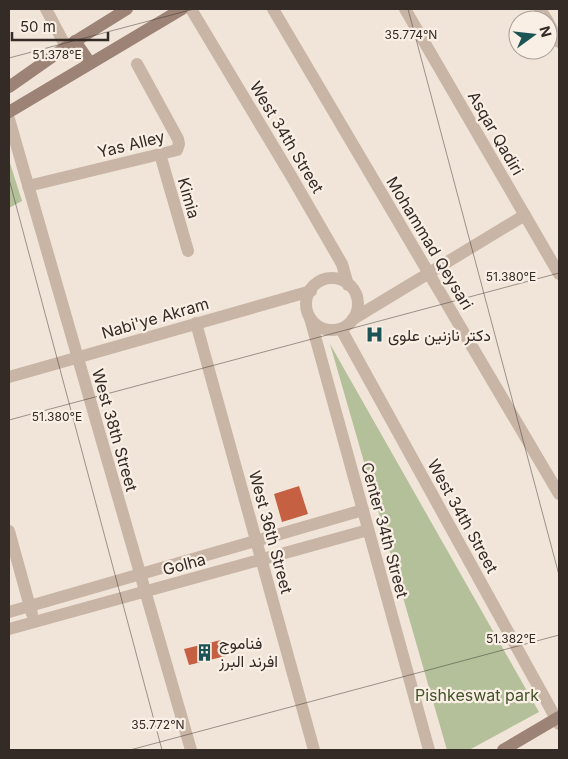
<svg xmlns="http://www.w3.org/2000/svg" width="568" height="759" font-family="Inter,Vazirmatn,sans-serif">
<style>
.green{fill:#b3c099}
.building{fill:#c56042}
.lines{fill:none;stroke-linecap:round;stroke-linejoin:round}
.street{stroke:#c9b5a5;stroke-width:12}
.secondary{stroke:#9c8376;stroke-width:12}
.ticks{fill:none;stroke:#342a26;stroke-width:1;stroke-opacity:0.45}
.labels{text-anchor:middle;stroke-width:4.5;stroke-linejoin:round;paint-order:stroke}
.street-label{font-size:16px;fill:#342a26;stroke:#f9efe5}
.poi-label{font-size:16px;fill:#342a26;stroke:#f9efe5;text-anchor:start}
.park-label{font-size:16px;fill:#44522a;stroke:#f9efe5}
.ticks-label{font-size:12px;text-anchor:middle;fill:#342a26;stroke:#f9efe5;stroke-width:4.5;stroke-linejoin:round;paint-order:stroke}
</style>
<rect width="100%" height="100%" fill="#f1e5d9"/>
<g class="green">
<polygon points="9,160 22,201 9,208"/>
<polygon points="330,344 539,712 469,750 447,750"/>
</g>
<g class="building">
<polygon points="299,486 308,514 282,522 274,494"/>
<polygon points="221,640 226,656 189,665 184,649"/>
</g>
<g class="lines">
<g class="street">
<polyline points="46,9 66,47"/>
<polyline points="191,9 290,174 342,264 348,285"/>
<polyline points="273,9 559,494"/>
<polyline points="405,9 559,274"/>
<polyline points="540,9 547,20"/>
<polyline points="548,22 559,42"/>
<polyline points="9,119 191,750"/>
<polyline points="160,154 188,251"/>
<polyline points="28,186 177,150 179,144 178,139 137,64"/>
<circle cx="332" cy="304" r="26"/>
<polyline points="310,318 429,750"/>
<polyline points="353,319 525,215"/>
<polyline points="196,323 314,750"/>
<polyline points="341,329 559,724"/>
<polyline points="9,377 311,291"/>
<polyline points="9,531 32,614"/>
<polyline points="9,612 363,510"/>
<polyline points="9,629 368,530"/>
</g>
<g class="secondary">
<polyline points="75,41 90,63"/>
<polyline points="9,87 66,47 127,9"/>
<polyline points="9,112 182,9"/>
<polyline points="503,750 559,717"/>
</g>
</g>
<path class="ticks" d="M408,9L559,575M9,58L194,9M9,179L162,750M9,420L559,273M130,750L559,635"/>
<defs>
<symbol id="hospital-bare" viewBox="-9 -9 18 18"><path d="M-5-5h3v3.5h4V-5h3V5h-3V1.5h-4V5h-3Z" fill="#1c5355" stroke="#f9efe5" stroke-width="2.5" paint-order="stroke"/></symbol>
<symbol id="building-bare" viewBox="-9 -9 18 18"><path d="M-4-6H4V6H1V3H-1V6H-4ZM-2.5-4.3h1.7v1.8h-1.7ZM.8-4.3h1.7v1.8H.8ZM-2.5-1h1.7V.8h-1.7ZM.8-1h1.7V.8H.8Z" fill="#1c5355" stroke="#f9efe5" stroke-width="2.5" paint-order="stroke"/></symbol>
</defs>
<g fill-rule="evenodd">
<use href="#hospital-bare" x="362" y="322" width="25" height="25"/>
<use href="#building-bare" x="192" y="640" width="25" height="25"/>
</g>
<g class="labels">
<g class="street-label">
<text transform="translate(496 133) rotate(60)" y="6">Asqar Qadiri</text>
<text transform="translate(287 137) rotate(59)" y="6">West 34th Street</text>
<text transform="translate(131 144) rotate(-14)" y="6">Yas Alley</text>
<text transform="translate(189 198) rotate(74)" y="6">Kimia</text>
<text transform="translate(430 243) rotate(59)" y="6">Mohammad Qeysari</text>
<text transform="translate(155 318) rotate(-16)" y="6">Nabi'ye Akram</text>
<text transform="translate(115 430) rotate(74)" y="6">West 38th Street</text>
<text transform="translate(463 516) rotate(61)" y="6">West 34th Street</text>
<text transform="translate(385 530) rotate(75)" y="6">Center 34th Street</text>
<text transform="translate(271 532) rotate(75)" y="6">West 36th Street</text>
<text transform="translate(184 564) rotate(-15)" y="6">Golha</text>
</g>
<g class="poi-label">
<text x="388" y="341">دکتر نازنین علوی</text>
<text x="219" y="649">فناموج<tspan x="219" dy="18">افرند البرز</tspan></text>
</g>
<g class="park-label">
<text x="477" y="701">Pishkeswat park</text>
</g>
</g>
<g class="ticks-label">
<text x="411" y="39">35.774°N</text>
<text x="57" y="59">51.378°E</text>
<text x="511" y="281">51.380°E</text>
<text x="57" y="421">51.380°E</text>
<text x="511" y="643">51.382°E</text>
<text x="158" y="729">35.772°N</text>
</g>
<rect width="568" height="759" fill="none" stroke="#342a26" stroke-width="20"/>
<g transform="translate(533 35) rotate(75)"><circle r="24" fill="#f9efe5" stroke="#aaa099"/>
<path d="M0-4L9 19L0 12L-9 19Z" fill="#1c5355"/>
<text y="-8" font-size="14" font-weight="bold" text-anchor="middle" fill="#342a26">N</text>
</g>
<path d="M12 32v8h96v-8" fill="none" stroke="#342a26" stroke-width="2.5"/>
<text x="20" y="32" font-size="15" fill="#342a26" stroke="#f9efe5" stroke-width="4" paint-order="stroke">50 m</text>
</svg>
